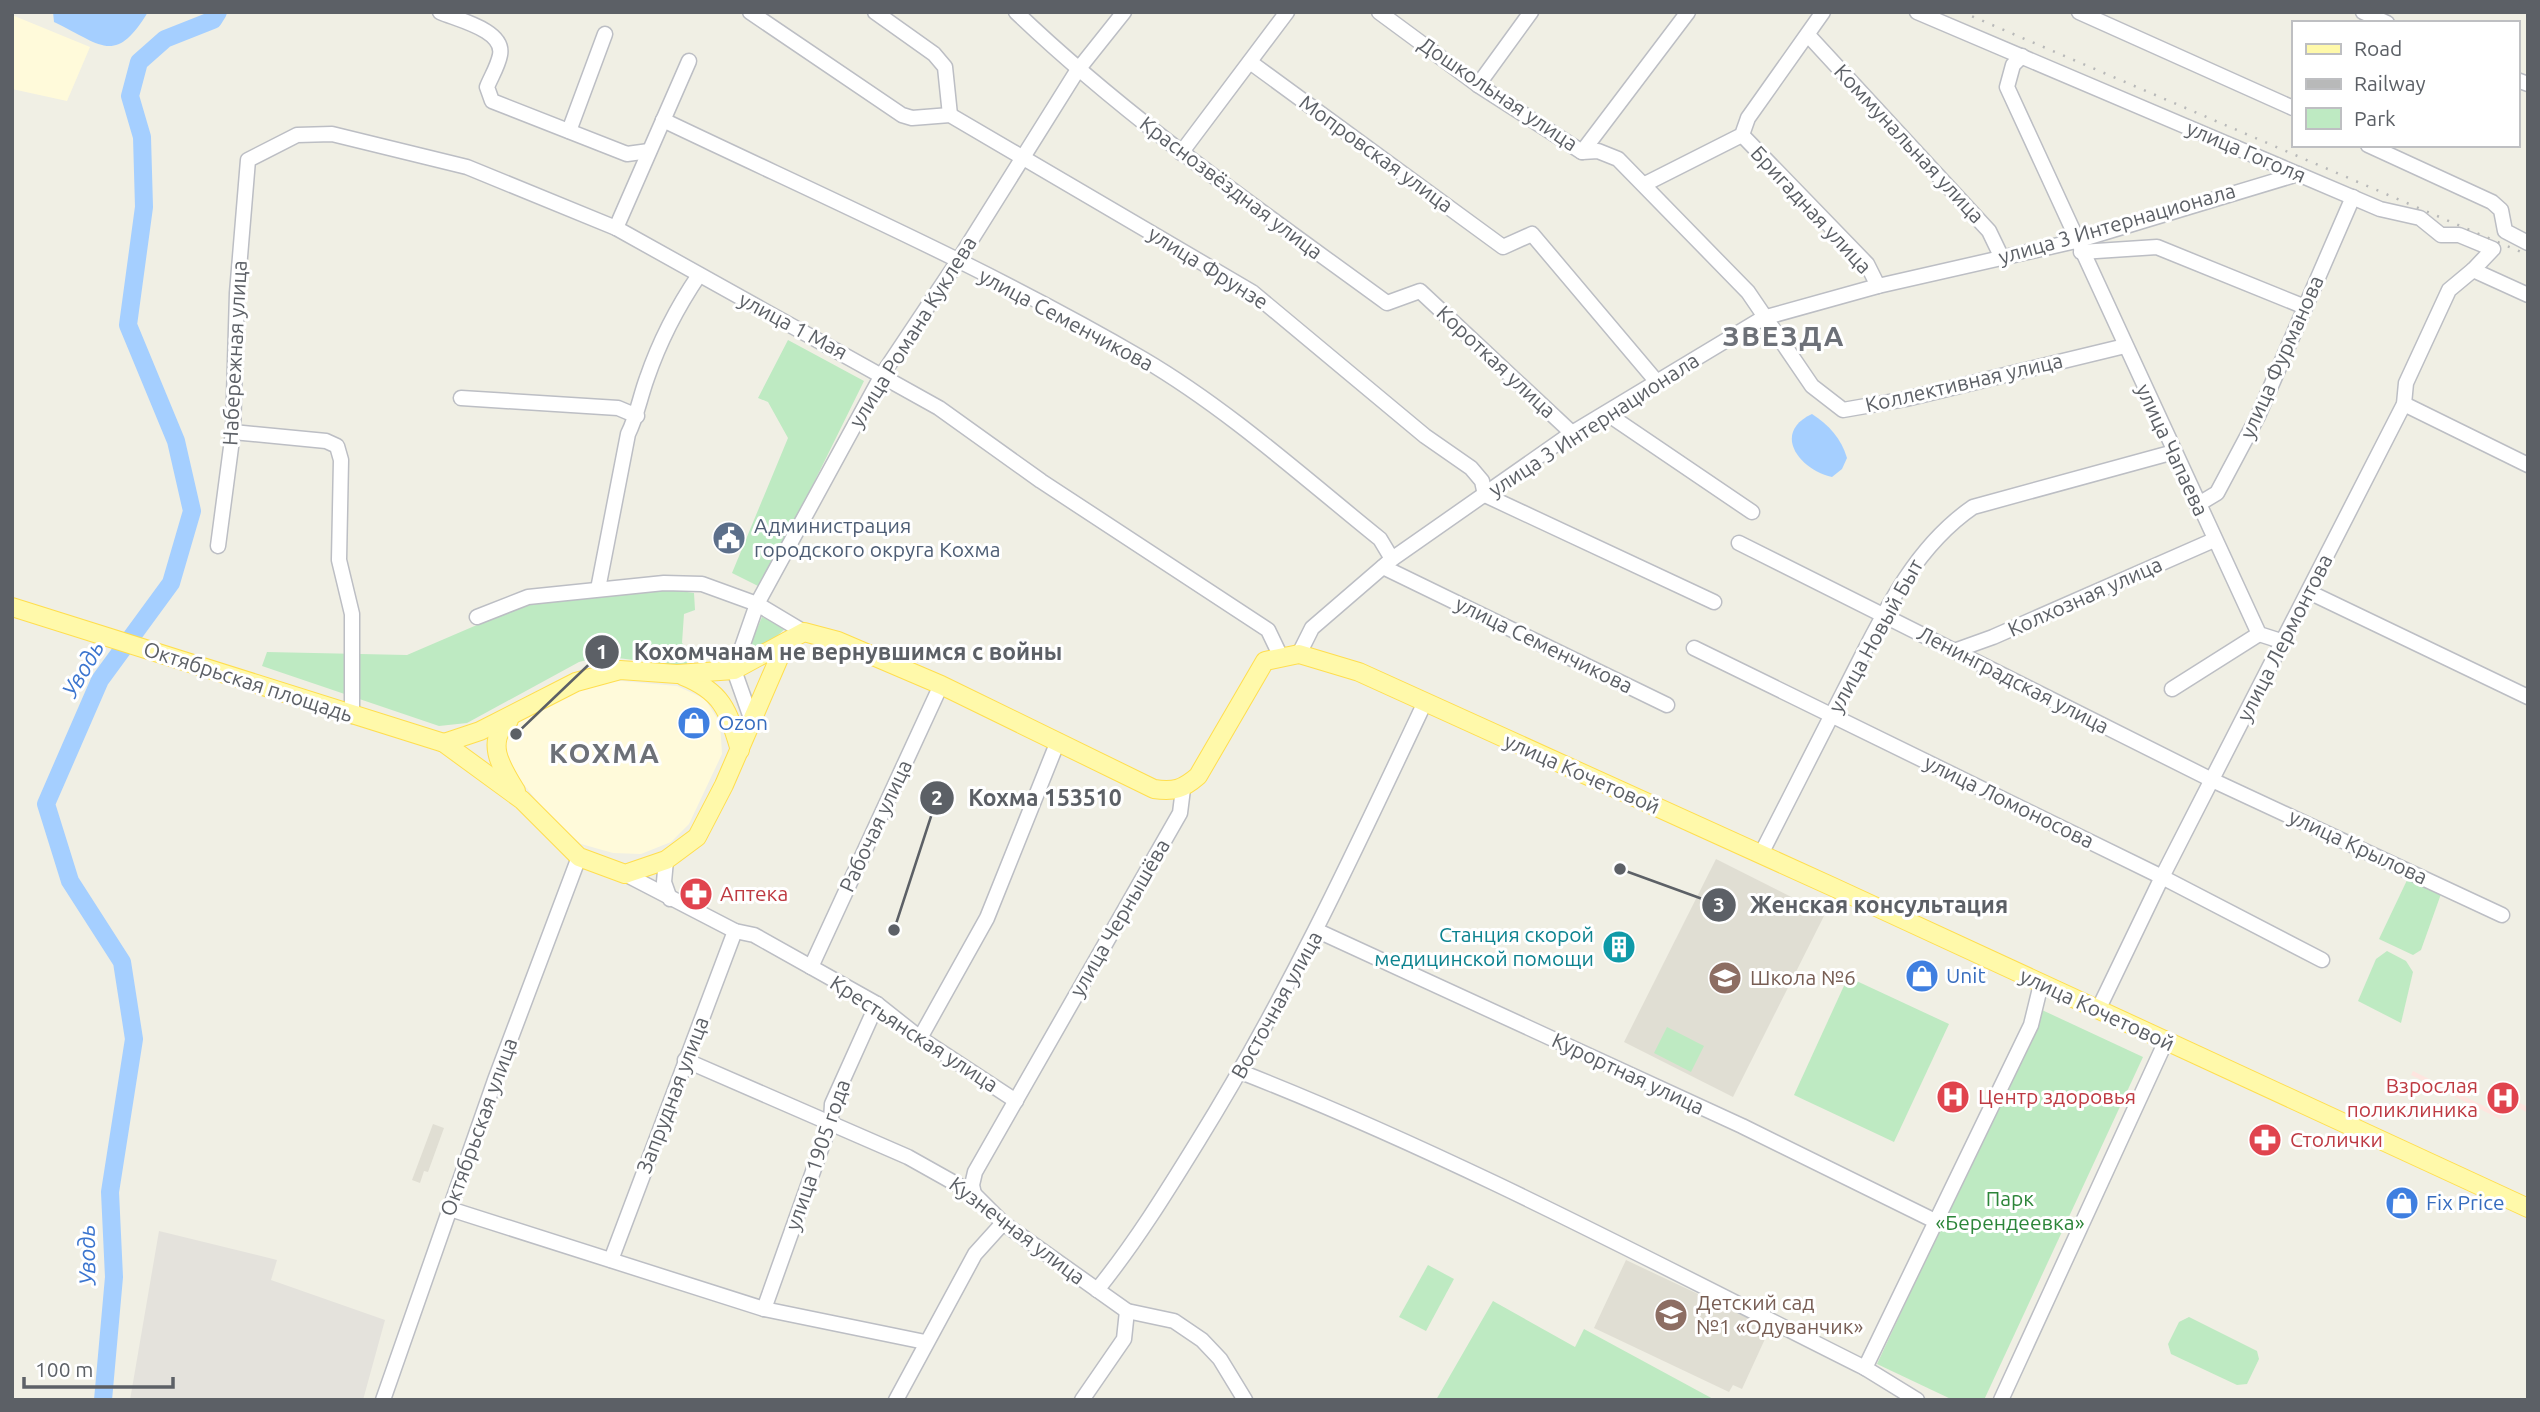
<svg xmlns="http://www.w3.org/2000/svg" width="2540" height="1412" font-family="Ubuntu,sans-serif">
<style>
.commercial{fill:#fffada}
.industrial{fill:#e4e2dc}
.education{fill:#e0ded3}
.medical{fill:#fee5df}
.green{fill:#beeac2}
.water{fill:#a5cfff}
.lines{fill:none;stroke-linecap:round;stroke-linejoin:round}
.river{stroke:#a5cfff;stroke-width:18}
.minor-casing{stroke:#bcbec4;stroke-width:17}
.major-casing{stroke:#ffde4e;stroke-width:20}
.minor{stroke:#fff;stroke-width:14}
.major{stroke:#fff9aa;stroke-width:18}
.rail{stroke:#b8b9b9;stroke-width:2.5;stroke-dasharray:2 9;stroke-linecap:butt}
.labels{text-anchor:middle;stroke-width:6;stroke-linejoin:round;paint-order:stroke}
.street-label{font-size:21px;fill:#5c6066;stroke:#fff}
.service-label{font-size:21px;fill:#4e5e75;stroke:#fff;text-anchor:start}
.shop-label{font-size:21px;fill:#366cbe;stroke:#fff;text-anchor:start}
.health-label{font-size:21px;fill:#be3a42;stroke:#fff;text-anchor:start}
.culture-label{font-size:21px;fill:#0d838f;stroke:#fff;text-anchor:end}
.education-label{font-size:21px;fill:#785e54;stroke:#fff;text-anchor:start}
.park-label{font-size:21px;fill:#2c8539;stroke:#fff}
.water-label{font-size:23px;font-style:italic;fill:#3b75cf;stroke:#fff}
.district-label{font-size:28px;font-weight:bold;letter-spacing:2px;fill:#6d7178;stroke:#fff}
.leader{fill:none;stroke:#5c6066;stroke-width:2.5}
.callout-dot{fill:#5c6066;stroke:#fff;stroke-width:2.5}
.mark-label{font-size:21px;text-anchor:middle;font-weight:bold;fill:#fff}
.callout-label{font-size:23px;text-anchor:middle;font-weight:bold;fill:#5c6066;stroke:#fff;stroke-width:6;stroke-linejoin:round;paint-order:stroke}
</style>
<rect width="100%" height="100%" fill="#f0efe4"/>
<g class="commercial">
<polygon points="12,15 90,47 67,101 12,89"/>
<polygon points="599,679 677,686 705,699 720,723 722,754 689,824 671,842 641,854 613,853 581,844 552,820 506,762 502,749 507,726"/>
</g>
<polygon class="industrial" points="159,1231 277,1260 271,1280 385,1320 363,1400 130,1400"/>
<g class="education">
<polygon points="1716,859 1825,914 1733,1097 1624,1042"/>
<polygon points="433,1124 444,1128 428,1172 424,1171 420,1183 412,1180"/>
<polygon points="1626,1260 1770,1328 1742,1389 1733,1385 1729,1392 1594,1328"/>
</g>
<polygon class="medical" points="2413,1071 2490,1109 2499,1093 2528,1107 2528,1113 2509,1103 2500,1119 2411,1075"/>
<g class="green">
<polygon points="788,340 864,381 762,588 732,573 788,438 768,402 758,398"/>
<polygon points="659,588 694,593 695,610 684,614 682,643 691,651 686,667 603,656 579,662 467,723 439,726 262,666 267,652 407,655 535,600"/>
<polygon points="762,617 787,627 766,646 746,655"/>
<polygon points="2409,876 2441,894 2421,950 2413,955 2379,939"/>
<polygon points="2387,951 2406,961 2413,972 2401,1023 2358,1001 2376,959"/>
<polygon points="1848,977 1949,1024 1894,1142 1794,1095"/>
<polygon points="2042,1010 2143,1057 1984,1400 1953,1400 1877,1364"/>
<polygon points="1667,1027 1704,1046 1691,1072 1654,1053"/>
<polygon points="1428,1265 1454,1279 1426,1331 1399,1317"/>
<polygon points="1493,1301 1575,1347 1584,1329 1715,1400 1436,1400"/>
<polygon points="2189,1317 2257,1351 2259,1359 2247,1384 2237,1385 2171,1354 2168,1344 2179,1322"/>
</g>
<g class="water">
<path d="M53,12H148C115,66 102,45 54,22Z"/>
<path d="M1812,414C1829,425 1841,438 1847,458L1842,469L1832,477C1800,470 1771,433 1812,414Z"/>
</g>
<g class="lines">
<polyline class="river" points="103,1400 114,1277 110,1192 134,1039 122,962 70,881 46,804 100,680 171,583 192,511 176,441 128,325 144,207 142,137 130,96 139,62 165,39 213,20 218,12"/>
<defs>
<g id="minor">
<path d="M440,12C458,20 505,30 500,55C498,66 491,77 487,87L492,101L627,154L649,151"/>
<polyline points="750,12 902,115 912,118 950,115 1252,292 1425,436 1471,468 1482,481 1485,495 1714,602"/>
<polyline points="875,12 934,54 945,67 950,115"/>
<path d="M1016,12C1130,121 1260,210 1387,303L1420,291L1572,433"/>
<polyline points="1379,12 1478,85 1582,152 1598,151 1618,159 1748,292 1812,386 1843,410 1906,399 2125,346"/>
<polyline points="1917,12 2380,209 2420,218 2441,235 2459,235 2493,249 2473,270 2528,295"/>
<polyline points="2079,12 2293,108"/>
<polyline points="2363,12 2387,23"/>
<polyline points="1808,35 1989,231 2002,258"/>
<polyline points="2022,56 2013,65 2007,87 2259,634 2284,642"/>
<polyline points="1250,62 1503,247 1532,234 1657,382"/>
<polyline points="2517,80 2528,84"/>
<polyline points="1478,85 1531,12"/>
<path d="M663,120C824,197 989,269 1143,359C1228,409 1303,477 1380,539L1392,559"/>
<polyline points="569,131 605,34"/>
<polyline points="1742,135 1867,264 1878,286"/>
<polyline points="2368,145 2492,202 2501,210 2505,231 2528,243"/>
<polyline points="1582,152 1688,12"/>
<polyline points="1181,153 1287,12"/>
<polyline points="1645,184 1742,135 1748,118 1823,12"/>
<polyline points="616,228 689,61"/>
<polyline points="2081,252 2157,247 2305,307"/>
<polyline points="461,398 618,408 637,416"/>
<polyline points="2404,404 2528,465"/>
<polyline points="1606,413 1752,512"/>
<polyline points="233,432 326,441 337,446 341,460 339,560 352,614 352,716"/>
<polyline points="2197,505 2217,493 2258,416 2353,197"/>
<polyline points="1739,543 2212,780 2502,915"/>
<polyline points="218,546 233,432 237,293 248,160 297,135 332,134 467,167 616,228 939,408 1041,481 1268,630 1280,655"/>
<polyline points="1383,567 1667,705"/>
<path d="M598,589L628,434C637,416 640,397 647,378C659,343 678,306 699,275"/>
<polyline points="2309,592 2528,697"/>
<polyline points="477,617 528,597 664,583 702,584 757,604 804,632"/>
<polyline points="1694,648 2162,877 2322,960"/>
<polyline points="1954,651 1993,637 2214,540"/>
<polyline points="1299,654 1312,628 1392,559 1572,433 1763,318 1878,286 2076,241 2298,174"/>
<polyline points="2172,689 2259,634"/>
<polyline points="752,721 734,670 757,604 882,375 958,261 1077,71 1124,12"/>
<path d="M1761,854C1788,800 1816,747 1843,693C1878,626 1909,551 1973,507L2174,452"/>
<polyline points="666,860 664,882 670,899"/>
<polyline points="625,874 735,931 754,935 877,1004 920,1038 1016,1101"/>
<polyline points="1318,931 1742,1126 1937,1222"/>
<polyline points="811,967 941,685"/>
<polyline points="2098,1010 2162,877 2404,404 2406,383 2449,290 2473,270"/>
<polyline points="920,1038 987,918 1058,741"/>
<polyline points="685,1060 908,1157 974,1194 1003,1223 1127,1311 1174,1321 1202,1340 1220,1359 1245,1400"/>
<path d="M1241,1072C1455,1156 1659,1265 1865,1368L1917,1400"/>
<polyline points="974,1194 972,1185 975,1172 1180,813 1183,789"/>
<polyline points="450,1209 764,1309 925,1342"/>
<polyline points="611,1260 735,931"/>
<path d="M1097,1290C1135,1243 1166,1193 1198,1141C1286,999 1354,853 1425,702"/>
<polyline points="764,1309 831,1121 832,1104 877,1004"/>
<polyline points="1865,1368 2031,1025 2041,984"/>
<polyline points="383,1400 495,1080 579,857"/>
<polyline points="896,1400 975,1254 1003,1223"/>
<polyline points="1082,1400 1124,1339 1127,1311"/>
<polyline points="2001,1400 2165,1043"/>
</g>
<g id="major">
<polyline points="12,607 444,743 522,800 579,857 625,874 666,860 697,837 724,785 786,642"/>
<path d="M683,676C723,692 728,711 740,750"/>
<path d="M509,720C484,742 502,768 516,791"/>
<path d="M444,743L480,731L576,682L620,670L677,674L734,670L804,632L838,641L941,685L1154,789C1174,792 1183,789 1198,776L1265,661L1299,654L1359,672L1833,887L2528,1208"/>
</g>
</defs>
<use href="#minor" class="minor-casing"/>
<use href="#major" class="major-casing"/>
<use href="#minor" class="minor"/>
<use href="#major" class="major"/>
<polyline class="rail" points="1962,12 2528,255"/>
</g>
<defs>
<symbol id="civic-disc" viewBox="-11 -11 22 22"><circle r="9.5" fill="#5c6f8a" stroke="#fff"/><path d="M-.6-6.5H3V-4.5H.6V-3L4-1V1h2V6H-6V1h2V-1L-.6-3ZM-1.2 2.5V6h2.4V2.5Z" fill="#fff"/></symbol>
<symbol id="shop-disc" viewBox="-11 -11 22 22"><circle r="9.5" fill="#3f7fe0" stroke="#fff"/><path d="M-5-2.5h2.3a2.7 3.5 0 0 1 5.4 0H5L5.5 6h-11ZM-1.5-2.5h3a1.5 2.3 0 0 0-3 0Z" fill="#fff"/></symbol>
<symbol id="pharmacy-disc" viewBox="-11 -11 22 22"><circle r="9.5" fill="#e0444e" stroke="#fff"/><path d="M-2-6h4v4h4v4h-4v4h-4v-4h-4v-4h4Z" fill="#fff"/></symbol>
<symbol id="building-disc" viewBox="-11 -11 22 22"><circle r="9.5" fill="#0f9aa8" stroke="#fff"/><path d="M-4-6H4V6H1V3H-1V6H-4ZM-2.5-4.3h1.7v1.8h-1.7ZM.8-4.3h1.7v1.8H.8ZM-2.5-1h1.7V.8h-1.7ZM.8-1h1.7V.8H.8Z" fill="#fff"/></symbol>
<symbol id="school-disc" viewBox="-11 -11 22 22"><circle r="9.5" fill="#8d6e63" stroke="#fff"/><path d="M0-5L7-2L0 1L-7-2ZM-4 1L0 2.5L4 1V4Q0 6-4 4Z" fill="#fff"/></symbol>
<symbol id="hospital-disc" viewBox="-11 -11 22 22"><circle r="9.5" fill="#e0444e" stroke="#fff"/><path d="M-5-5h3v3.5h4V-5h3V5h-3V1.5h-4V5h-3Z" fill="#fff"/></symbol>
</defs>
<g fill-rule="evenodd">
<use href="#civic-disc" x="710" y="519" width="38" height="38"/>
<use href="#shop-disc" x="675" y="704" width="38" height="38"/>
<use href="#pharmacy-disc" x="677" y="875" width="38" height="38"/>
<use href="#building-disc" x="1600" y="928" width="38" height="38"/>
<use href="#shop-disc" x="1903" y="957" width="38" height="38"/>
<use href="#school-disc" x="1706" y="959" width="38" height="38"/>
<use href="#hospital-disc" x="1934" y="1078" width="38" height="38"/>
<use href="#hospital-disc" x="2484" y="1079" width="38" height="38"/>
<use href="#pharmacy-disc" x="2246" y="1121" width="38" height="38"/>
<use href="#shop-disc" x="2383" y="1184" width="38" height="38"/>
<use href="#school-disc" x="1652" y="1296" width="38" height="38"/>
</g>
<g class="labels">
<g class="street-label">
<text transform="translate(1498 94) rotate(34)" y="7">Дошкольная улица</text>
<text transform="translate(1909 144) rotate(47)" y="7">Коммунальная улица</text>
<text transform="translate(2246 152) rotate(23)" y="7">улица Гоголя</text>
<text transform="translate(1376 154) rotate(36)" y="7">Мопровская улица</text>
<text transform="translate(1231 188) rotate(37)" y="7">Краснозвёздная улица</text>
<text transform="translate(1811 210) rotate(47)" y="7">Бригадная улица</text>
<text transform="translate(2117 224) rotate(-16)" y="7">улица 3 Интернационала</text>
<text transform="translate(1208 268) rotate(32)" y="7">улица Фрунзе</text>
<text transform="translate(1066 320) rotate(28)" y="7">улица Семенчикова</text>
<text transform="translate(793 326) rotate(28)" y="7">улица 1 Мая</text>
<text transform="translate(913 332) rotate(-58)" y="7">улица Романа Куклева</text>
<text transform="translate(235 353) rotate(-87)" y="7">Набережная улица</text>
<text transform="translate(2282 357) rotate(-66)" y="7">улица Фурманова</text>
<text transform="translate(1496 362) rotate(43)" y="7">Короткая улица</text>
<text transform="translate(1964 383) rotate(-13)" y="7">Коллективная улица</text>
<text transform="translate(1594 425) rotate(-33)" y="7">улица 3 Интернационала</text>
<text transform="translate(2172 450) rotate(65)" y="7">улица Чапаева</text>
<text transform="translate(2085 597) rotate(-24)" y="7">Колхозная улица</text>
<text transform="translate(1876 636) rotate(-61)" y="7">улица Новый Быт</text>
<text transform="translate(2285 638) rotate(-63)" y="7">улица Лермонтова</text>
<text transform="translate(1544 645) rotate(26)" y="7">улица Семенчикова</text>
<text transform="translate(2013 680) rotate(27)" y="7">Ленинградская улица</text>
<text transform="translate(248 682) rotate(18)" y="7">Октябрьская площадь</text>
<text transform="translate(1582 774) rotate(24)" y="7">улица Кочетовой</text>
<text transform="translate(2009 802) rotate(26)" y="7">улица Ломоносова</text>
<text transform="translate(876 826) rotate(-65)" y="7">Рабочая улица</text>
<text transform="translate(2358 847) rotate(25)" y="7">улица Крылова</text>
<text transform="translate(1120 918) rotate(-60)" y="7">улица Чернышёва</text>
<text transform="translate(1277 1005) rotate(-61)" y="7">Восточная улица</text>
<text transform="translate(2097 1010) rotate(25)" y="7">улица Кочетовой</text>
<text transform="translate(914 1034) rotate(33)" y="7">Крестьянская улица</text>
<text transform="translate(1628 1074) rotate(25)" y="7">Курортная улица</text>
<text transform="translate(673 1095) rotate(-69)" y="7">Запрудная улица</text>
<text transform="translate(479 1127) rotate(-70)" y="7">Октябрьская улица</text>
<text transform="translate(818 1155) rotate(-71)" y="7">улица 1905 года</text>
<text transform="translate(1017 1231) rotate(37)" y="7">Кузнечная улица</text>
</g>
<g class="service-label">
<text x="754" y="533">Администрация<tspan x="754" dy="24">городского округа Кохма</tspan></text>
</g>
<g class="shop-label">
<text x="718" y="730">Ozon</text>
<text x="1946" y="983">Unit</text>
<text x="2426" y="1210">Fix Price</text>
</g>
<g class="health-label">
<text x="720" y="901">Аптека</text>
<text x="2478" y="1093" text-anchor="end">Взрослая<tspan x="2478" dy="24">поликлиника</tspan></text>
<text x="1978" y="1104">Центр здоровья</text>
<text x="2290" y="1147">Столички</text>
</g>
<g class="culture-label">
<text x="1594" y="942">Станция скорой<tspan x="1594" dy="24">медицинской помощи</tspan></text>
</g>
<g class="education-label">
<text x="1750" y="985">Школа №6</text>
<text x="1696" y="1310">Детский сад<tspan x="1696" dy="24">№1 «Одуванчик»</tspan></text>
</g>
<g class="park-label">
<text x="2010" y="1206">Парк<tspan x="2010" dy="24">«Берендеевка»</tspan></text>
</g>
<g class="water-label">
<text transform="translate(83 669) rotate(-60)" y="8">Уводь</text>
<text transform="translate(87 1255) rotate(-91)" y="8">Уводь</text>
</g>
<g class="district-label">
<text x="1784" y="346">ЗВЕЗДА</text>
<text x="605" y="763">КОХМА</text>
</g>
</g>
<path class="leader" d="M516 734L602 652M894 930L937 798M1620 869L1719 905"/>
<g class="callout-dot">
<circle cx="516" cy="734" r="7"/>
<circle cx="894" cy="930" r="7"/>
<circle cx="1620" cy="869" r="7"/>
<circle cx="602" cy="652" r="18"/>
<circle cx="937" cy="798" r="18"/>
<circle cx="1719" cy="905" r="18"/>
</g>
<g class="mark-label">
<text x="602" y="659">1</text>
<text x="937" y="805">2</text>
<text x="1719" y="912">3</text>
</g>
<g class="callout-label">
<text x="848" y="660">Кохомчанам не вернувшимся с войны</text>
<text x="1045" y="806">Кохма 153510</text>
<text x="1879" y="913">Женская консультация</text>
</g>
<rect width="2540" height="1412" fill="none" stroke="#5c6066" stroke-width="28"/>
<rect x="2292" y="21" width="228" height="126" fill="#ffffff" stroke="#bebfc2" stroke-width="2"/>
<rect x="2306" y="44" width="35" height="10" fill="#fff9aa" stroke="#bebfc2" stroke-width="2"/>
<text x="2354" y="56" font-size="21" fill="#5c6066">Road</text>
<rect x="2306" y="79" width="35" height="10" fill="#b8b9b9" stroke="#bebfc2" stroke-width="2"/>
<text x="2354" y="91" font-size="21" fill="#5c6066">Railway</text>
<rect x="2306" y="108" width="35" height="21" fill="#beeac2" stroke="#bebfc2" stroke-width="2"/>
<text x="2354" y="126" font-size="21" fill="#5c6066">Park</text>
<path d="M24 1377v10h149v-10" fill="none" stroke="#5c6066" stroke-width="3.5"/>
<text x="35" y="1377" font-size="21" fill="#5c6066" stroke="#ffffff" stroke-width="5" paint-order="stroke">100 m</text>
</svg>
